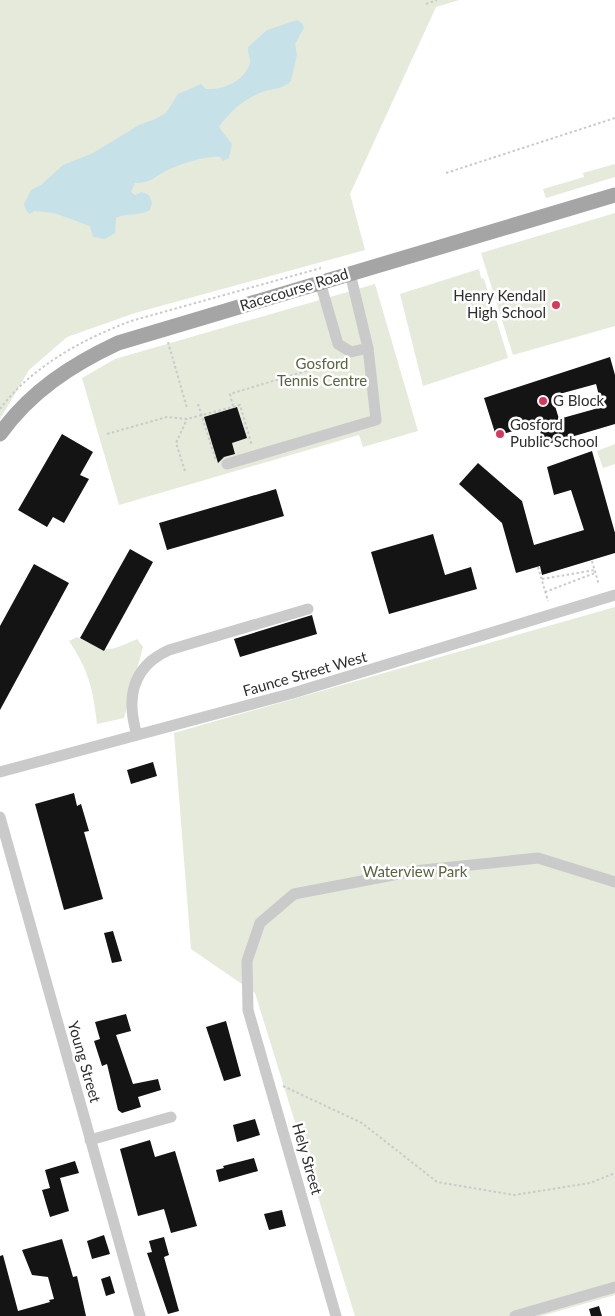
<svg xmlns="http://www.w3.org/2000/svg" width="615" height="1316" font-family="Lato,sans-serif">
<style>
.green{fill:#e5eadb}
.water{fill:#c7e1e9}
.building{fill:#141414;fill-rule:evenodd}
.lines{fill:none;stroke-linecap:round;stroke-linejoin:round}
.path{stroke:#cacaca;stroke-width:2;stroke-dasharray:2.5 2.5;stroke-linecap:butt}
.minor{stroke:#cacaca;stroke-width:11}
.major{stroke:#a5a5a5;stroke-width:15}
.poi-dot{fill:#db375c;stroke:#fff;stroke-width:2}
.labels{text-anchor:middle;stroke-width:5;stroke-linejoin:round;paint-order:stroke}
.street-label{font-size:15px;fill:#2d2d2d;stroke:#fff}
.poi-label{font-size:15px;fill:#2d2d2d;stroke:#fff;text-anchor:start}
.park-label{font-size:15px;fill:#56653d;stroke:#fff}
</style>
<rect width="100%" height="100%" fill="#fff"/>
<g class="green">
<polygon points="0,0 459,0 436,7 350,194 365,250 135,313 67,337 29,370 0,419"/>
<polygon points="615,164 615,177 546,198 543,189 584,177 583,173"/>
<polygon points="615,213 615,326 513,355 481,253"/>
<polygon points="479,269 481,278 484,279 508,358 423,386 400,294"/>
<polygon points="375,284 418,431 363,447 359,435 119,505 82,378 115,359"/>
<polygon points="615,444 615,464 603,468 597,451"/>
<polygon points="615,607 615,1295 541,1316 355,1316 255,993 191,949 174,733"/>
<path d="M77,637C108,653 105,653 137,639L143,647L124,718L97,724C93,689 89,671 69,641Z"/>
</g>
<path class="water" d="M297,20L302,23L304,28L295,44L297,55L291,81C282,90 273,88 262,92C243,100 231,110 219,127L232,144L229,158L223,161L220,157C207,155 176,165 164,172C151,179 151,183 135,183L131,192L135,195L142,192L149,195L152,203L150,210C138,217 127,212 116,218L115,233L105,239L93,237L90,226L54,213L34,211L30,214L27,212L24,204L31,190L41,185L63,165L93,153L139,125L155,119L166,113L178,94L201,84L206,89C223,90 244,82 250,63C251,58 247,53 248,47L267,30Z"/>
<g class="building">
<path d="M610,357L615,375V424L544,445L538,424L496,436L484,398ZM596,384L602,407L559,419L552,396Z"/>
<polygon points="237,407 247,438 232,443 235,454 224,457 218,463 204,417"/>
<polygon points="62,434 93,452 80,475 89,479 64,523 53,517 47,527 18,510"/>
<polygon points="592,451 615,533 615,553 542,575 540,566 516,573 502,523 459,484 478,463 522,501 534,545 584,530 571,490 554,495 547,467"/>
<polygon points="276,489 284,516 167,550 159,523"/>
<polygon points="433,534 445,575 471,567 477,589 389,614 371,552"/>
<polygon points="130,549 153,562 104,651 80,638"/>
<polygon points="34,564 69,583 0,710 0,626"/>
<polygon points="312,615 317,634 240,657 234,639"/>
<polygon points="153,762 157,776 131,784 127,770"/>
<polygon points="74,793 77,806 81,804 89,831 84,832 103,899 64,910 35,804"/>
<polygon points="113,931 122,961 112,963 104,933"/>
<polygon points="126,1014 131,1031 116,1035 133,1084 158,1079 161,1090 138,1097 141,1107 122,1113 118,1110 107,1064 102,1066 94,1041 100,1039 95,1022"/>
<polygon points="226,1021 241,1076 224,1081 206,1027"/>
<polygon points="255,1119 260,1135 237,1142 233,1125"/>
<polygon points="150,1140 155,1157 175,1151 197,1226 171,1233 164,1209 138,1216 120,1149"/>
<polygon points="254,1158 258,1171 219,1182 216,1170 224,1168 223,1166"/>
<polygon points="75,1161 79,1173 60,1178 69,1211 50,1217 42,1190 50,1188 45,1170"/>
<polygon points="282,1210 286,1226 269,1230 264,1214"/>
<polygon points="104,1235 110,1254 92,1259 87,1241"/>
<polygon points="164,1237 169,1255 164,1257 179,1311 168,1314 147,1253 152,1252 149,1241"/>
<polygon points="62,1239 73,1277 77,1276 86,1316 0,1316 0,1256 3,1255 18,1311 50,1302 49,1300 54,1299 48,1277 32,1275 22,1250"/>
<polygon points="110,1276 115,1293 106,1296 101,1279"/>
<polygon points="599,1306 602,1316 591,1316 589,1309"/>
</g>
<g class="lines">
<g class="path">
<polyline points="426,4 437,0"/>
<polyline points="446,173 615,118"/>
<polyline points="168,342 187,408"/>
<polyline points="198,404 216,461"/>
<polyline points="233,406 230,394 329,364 337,358"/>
<path d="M0,409C31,367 83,339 131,321L321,268"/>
<polyline points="107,434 167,417 187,419 240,405 252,446"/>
<polyline points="185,471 176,443 187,419"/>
<polyline points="592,561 599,585"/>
<polyline points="538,567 548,601"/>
<polyline points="542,579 595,570"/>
<polyline points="545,592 595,573"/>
<polyline points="283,1086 362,1123 437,1182 514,1195 590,1183 615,1173"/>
</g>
<g class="minor">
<polyline points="320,282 338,344 351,352 368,348 350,273"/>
<polyline points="227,464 376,420 368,348"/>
<path d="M137,735C126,699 131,667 169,650L308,609"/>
<polyline points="0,772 293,693 615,595"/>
<polyline points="0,817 140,1316"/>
<polyline points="90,1140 171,1117"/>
<polyline points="336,1316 248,1010 247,961 260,923 294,894 414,871 538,858 615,882"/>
<polyline points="515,1316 615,1287"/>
</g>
<path class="major" d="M0,434C30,392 71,365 118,343L615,195"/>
</g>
<g class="poi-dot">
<circle cx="556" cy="305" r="5"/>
<circle cx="543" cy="401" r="5"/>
<circle cx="500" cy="434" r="5"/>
</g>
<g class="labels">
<g class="street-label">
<text transform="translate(294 290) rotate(-17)" y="5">Racecourse Road</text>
<text transform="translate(305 674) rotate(-16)" y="5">Faunce Street West</text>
<text transform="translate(84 1062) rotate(74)" y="5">Young Street</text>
<text transform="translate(307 1159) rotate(74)" y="5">Hely Street</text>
</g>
<g class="poi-label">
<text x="546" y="301" text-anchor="end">Henry Kendall<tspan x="546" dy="17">High School</tspan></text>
<text x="553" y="406">G Block</text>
<text x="510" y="430">Gosford<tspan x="510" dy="17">Public School</tspan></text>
</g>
<g class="park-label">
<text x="322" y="369">Gosford<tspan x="322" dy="17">Tennis Centre</tspan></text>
<text x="415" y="877">Waterview Park</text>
</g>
</g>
</svg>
